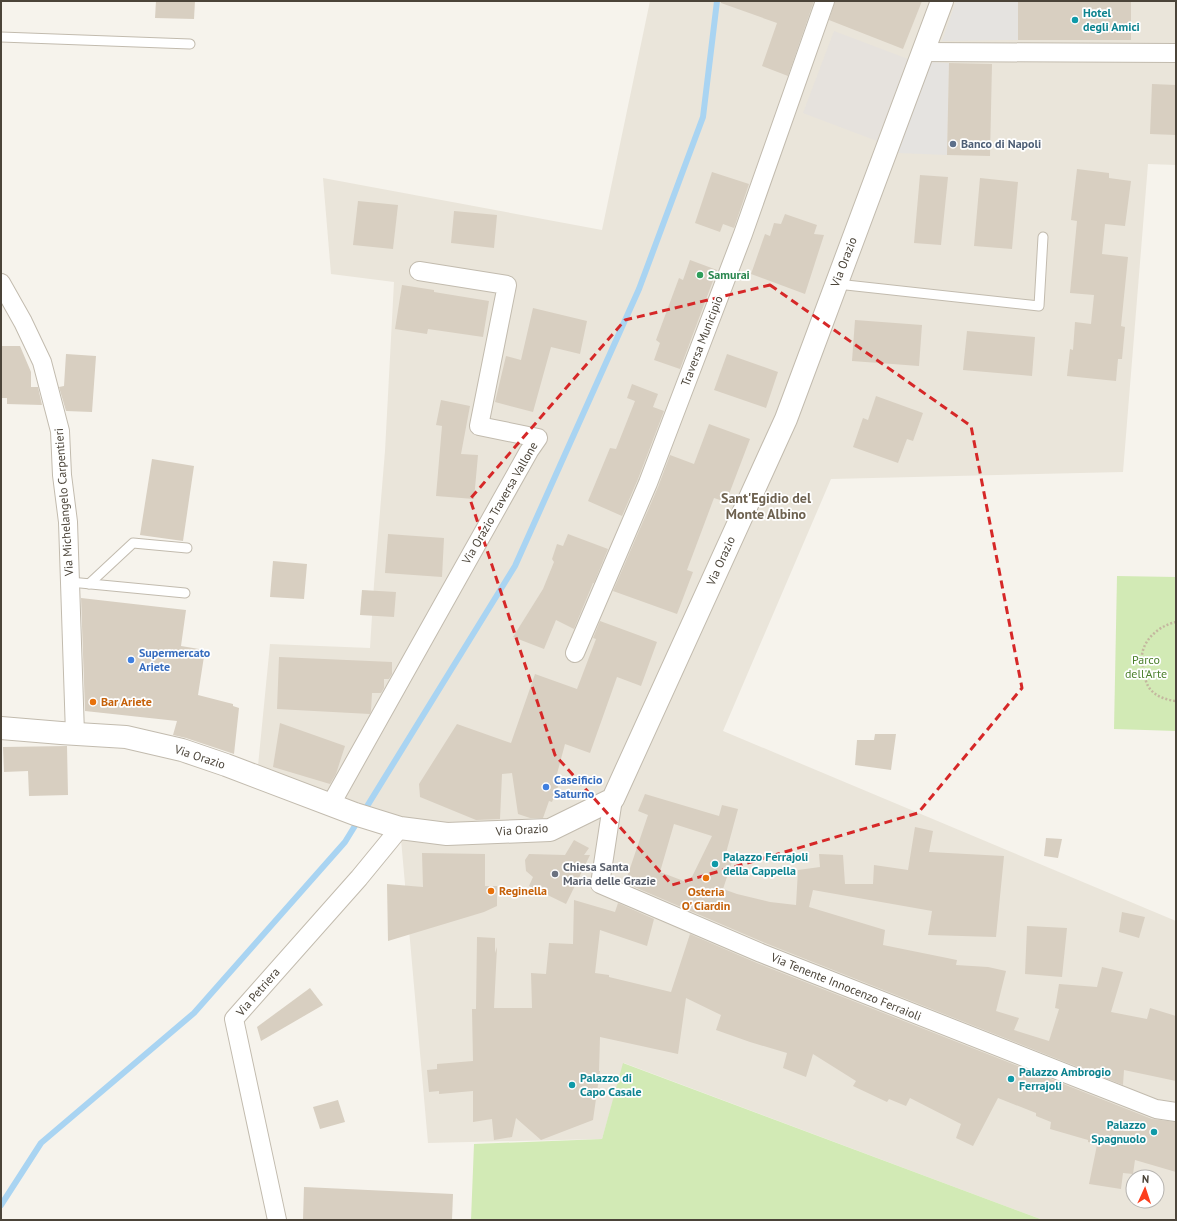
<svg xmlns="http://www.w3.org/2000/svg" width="1177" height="1221" font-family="'PT Sans',sans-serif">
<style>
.residential{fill:#eae5da;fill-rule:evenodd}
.industrial{fill:#e6e2dd}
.green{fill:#d2eab5}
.parking{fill:#e5e3e0}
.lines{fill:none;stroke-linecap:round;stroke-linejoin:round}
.stream{stroke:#a9d4f2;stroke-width:6}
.building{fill:#d8cfc1;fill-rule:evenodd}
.service-casing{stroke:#c2bbae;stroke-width:11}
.minor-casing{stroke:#c2bbae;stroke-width:20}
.tertiary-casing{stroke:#c2bbae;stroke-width:24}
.path{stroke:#c4b79f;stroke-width:2.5;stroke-dasharray:2 2;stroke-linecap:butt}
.service{stroke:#fff;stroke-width:9}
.minor{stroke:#fff;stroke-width:18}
.tertiary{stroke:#fff;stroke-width:22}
.marked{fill:none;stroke:#d62828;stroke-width:3;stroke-dasharray:8 5;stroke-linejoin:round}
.culture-dot{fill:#0f9aa8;stroke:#fff;stroke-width:1.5}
.service-dot{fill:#5c6f8a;stroke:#fff;stroke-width:1.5}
.leisure-dot{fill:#2e9e5b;stroke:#fff;stroke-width:1.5}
.shop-dot{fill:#3f7fe0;stroke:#fff;stroke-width:1.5}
.food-dot{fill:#e8710a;stroke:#fff;stroke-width:1.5}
.worship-dot{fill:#6b7280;stroke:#fff;stroke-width:1.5}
.labels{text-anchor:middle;stroke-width:3.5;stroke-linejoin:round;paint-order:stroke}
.culture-label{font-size:12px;font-weight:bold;fill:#0d838f;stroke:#fff;text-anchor:start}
.service-label{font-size:12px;font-weight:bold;fill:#4e5e75;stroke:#fff;text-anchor:start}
.street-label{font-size:12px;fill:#4b4439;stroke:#fff}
.leisure-label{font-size:12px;font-weight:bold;fill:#27864d;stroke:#fff;text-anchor:start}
.shop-label{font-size:12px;font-weight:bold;fill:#366cbe;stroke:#fff;text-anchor:start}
.park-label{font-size:12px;fill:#4a7f2a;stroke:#fff}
.food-label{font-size:12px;font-weight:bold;fill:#c56008;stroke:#fff;text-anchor:start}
.worship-label{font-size:12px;font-weight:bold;fill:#5b616d;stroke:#fff;text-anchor:start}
.quarter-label{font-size:14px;font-weight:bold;fill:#6e6250;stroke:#fff}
</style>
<rect width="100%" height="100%" fill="#f6f3ec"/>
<path class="residential" d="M650,1H1176V165L1148,164L1123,472L831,479L723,731L1176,921V1220H1043L624,1063L602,1139L428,1143L400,828L258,766L270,644L370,648L374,584L385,451L394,282L331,274L323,178L602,230ZM1133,1177H1157V1201H1133Z"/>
<polygon class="industrial" points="834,31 908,59 877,141 803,113"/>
<g class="green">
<polygon points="1117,576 1176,577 1176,731 1114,729"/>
<polygon points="623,1063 1043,1220 471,1220 474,1144 602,1139"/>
</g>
<g class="parking">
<polygon points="956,1 1018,1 1018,40 942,41"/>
<polygon points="930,62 949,63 947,155 898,153"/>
</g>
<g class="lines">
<polyline class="stream" points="1,1205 41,1143 194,1013 345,842 515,566 639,289 703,117 717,1"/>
</g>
<g class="building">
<polygon points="156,1 195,1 194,19 155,18"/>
<polygon points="721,1 814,1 788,76 762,66 777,23 721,3"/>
<polygon points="835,1 922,1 903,49 829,20"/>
<rect x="1018" y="1" width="113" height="39"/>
<polygon points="949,63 992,64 990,156 947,155"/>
<polygon points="1152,84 1176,85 1176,135 1150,134"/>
<polygon points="1077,169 1109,173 1109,178 1131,181 1125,226 1105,224 1102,254 1128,257 1121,326 1125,327 1122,359 1118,359 1116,381 1067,376 1070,349 1073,350 1075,322 1091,324 1094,295 1070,293 1077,221 1071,220"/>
<polygon points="712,172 749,184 734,228 723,224 720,232 695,223"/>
<polygon points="920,175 948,177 941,245 914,243"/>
<polygon points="980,178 1018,182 1012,249 974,246"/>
<polygon points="358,201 398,205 393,249 353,245"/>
<polygon points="454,211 497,215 494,248 451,243"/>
<polygon points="785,214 817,225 814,234 824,235 805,294 751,274 765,234 770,236 774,223 781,224"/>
<polygon points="690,260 717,270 680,369 654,360 660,343 656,340 679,278 683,280"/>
<polygon points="402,285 434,290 434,292 489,301 483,337 428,329 427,334 395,329"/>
<polygon points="533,308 587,321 580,354 551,347 533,412 495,402 506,356 521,360"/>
<polygon points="855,320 922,325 919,366 852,361"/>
<polygon points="967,331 1035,337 1032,376 963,370"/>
<polygon points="1,346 20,346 31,372 31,387 38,387 42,405 7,404 7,398 1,398"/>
<polygon points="66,354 96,356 92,412 66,411 59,387 64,386"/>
<polygon points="727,354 778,372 766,408 714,390"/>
<polygon points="632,384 658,394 653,407 664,411 638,479 622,516 588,501 610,448 616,449 635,401 627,398"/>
<polygon points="876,396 923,413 913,441 907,439 898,463 853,447 863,418 868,420"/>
<polygon points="441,400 470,406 461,454 478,455 474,499 436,496 442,426 436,425"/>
<polygon points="709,424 750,439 726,502 714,498 687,570 693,572 677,614 613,591 658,487 670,455 694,464"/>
<polygon points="152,459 194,466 183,541 140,535"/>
<polygon points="388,534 444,538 442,577 385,573"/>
<polygon points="568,534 608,549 594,583 593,583 574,629 556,620 544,649 513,637 543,589 554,562 552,559 557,544 563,546"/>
<polygon points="273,561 307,564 304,599 270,597"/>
<polygon points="362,590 396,592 394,617 360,615"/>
<polygon points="81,598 186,610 181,646 205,650 198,695 233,704 233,706 239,708 234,754 186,738 173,735 177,721 85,711"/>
<polygon points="600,621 657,642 641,686 617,677 590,753 565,744 557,774 562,776 552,802 549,801 543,818 530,818 518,814 512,773 502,774 500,819 476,820 420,797 419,784 457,724 511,743 535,674 577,689 596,639 593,638"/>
<polygon points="279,657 392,662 392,674 389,679 384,679 384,688 381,693 372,693 371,711 370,714 277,709"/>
<polygon points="280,723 345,746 336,774 330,784 273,767"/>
<polygon points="875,734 896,734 891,770 855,765 857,740 874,740"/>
<polygon points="67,746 68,795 29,796 28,771 4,772 3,747"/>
<path d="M645,794L719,816L722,805L738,809L726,853L734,856L723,889L737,894L770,902L796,905L798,870L820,867L819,854L843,855L845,884H873L874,865L908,870L915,827L933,831L929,852L1004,856L996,937L928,935L932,911L813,890L809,907L885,930L883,945L957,960L956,965L988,967L1006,971L996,1011L1019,1018L1014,1030L1049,1041L1059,1009L1055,1008L1059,984L1097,987L1102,967L1123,972L1111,1012L1147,1019L1150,1008L1176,1016V1081L1124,1070L1123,1085L765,943L625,883L648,815L638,811ZM674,824L712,836L689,883L660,872Z"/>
<polygon points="1046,838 1062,839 1058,858 1044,856"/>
<polygon points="574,840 589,848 584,855 590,855 566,904 529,886 533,877 526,871 525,860 529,854 565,855"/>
<polygon points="422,853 485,854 485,886 497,886 497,906 484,912 388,941 387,884 423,887"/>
<polygon points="574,900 615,912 618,903 654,919 647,946 600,930 595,973 609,975 609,977 671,992 690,934 757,963 1152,1119 1176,1122 1176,1172 1135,1160 1133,1174 1123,1173 1121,1189 1089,1184 1097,1145 1088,1142 1088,1140 1050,1129 1051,1122 1036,1116 1036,1113 998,1098 973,1146 956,1138 961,1124 910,1098 906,1106 889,1099 887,1102 853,1086 856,1081 813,1054 806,1077 783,1068 787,1053 750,1042 716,1030 721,1015 686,998 678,1054 600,1037 599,1071 600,1071 593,1120 541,1140 516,1118 512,1137 494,1140 492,1119 473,1122 473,1091 439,1094 439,1091 429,1092 427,1070 437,1069 437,1064 473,1061 472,1009 476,1009 477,937 495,938 495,953 497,947 494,1008 532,1008 531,973 546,974 549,943 573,944"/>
<polygon points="1122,912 1145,917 1139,938 1119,932"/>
<polygon points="1027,926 1067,928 1062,977 1025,974"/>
<polygon points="310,988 323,1005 261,1041 257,1027"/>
<polygon points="338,1100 345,1122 320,1129 313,1107"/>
<polygon points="304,1187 453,1194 452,1220 331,1220 303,1219"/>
</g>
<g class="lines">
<defs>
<g id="service">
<polyline points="1,37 190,44"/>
<polyline points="837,284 1039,306 1043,237"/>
<polyline points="70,582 185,593"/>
<polyline points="89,584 133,543 187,548"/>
</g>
<g id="minor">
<polyline points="923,52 1176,53"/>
<polyline points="1,283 23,322 42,362 60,431 62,475 68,522 75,734"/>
<polyline points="575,653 648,483 743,234 825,1"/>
<polyline points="613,799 600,884 761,953 1156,1109 1176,1112"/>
<polyline points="331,804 529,451 538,438 479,426 507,285 419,271"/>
<polyline points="277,1220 234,1019 359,878 400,828"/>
</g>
<polyline id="tertiary" points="1,728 61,733 126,737 182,750 226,765 355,814 400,828 447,834 550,830 613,799 786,419 942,1"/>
</defs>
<use href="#service" class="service-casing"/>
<use href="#minor" class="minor-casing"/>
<use href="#tertiary" class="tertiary-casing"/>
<path class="path" d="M1176,622C1161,625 1144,638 1142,655C1142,661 1143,667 1144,673C1145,679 1147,686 1151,690C1157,697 1167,700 1176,701"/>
<use href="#service" class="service"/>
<use href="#minor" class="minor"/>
<use href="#tertiary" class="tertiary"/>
</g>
<path class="marked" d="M770,285L971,426L1022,688L918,813L672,885L555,755L470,499L625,320Z"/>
<g class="culture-dot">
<circle cx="1075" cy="20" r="4"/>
<circle cx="715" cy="864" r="4"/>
<circle cx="1011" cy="1079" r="4"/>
<circle cx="572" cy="1085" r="4"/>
<circle cx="1154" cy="1132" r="4"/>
</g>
<circle class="service-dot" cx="953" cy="144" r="4"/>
<circle class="leisure-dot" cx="700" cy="275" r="4"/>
<g class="shop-dot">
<circle cx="131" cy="660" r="4"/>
<circle cx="546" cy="787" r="4"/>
</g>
<g class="food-dot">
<circle cx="93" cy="702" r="4"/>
<circle cx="706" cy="878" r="4"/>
<circle cx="491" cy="891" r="4"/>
</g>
<circle class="worship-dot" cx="555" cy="874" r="4"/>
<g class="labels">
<g class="culture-label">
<text x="1083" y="17">Hotel<tspan x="1083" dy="14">degli Amici</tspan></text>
<text x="723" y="861">Palazzo Ferrajoli<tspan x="723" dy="14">della Cappella</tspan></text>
<text x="1019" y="1076">Palazzo Ambrogio<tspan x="1019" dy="14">Ferrajoli</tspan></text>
<text x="580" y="1082">Palazzo di<tspan x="580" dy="14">Capo Casale</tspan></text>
<text x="1146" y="1129" text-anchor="end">Palazzo<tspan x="1146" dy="14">Spagnuolo</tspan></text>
</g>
<g class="service-label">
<text x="961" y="148">Banco di Napoli</text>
</g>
<g class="street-label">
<text transform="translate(844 262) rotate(-69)" y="4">Via Orazio</text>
<text transform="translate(702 341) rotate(-69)" y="4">Traversa Municipio</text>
<text transform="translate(64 502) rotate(-94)" y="4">Via Michelangelo Carpentieri</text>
<text transform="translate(500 503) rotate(-60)" y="4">Via Orazio Traversa Vallone</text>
<text transform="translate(721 561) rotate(-66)" y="4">Via Orazio</text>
<text transform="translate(200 757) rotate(18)" y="4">Via Orazio</text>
<text transform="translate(522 830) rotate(-4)" y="4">Via Orazio</text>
<text transform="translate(846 987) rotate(22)" y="4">Via Tenente Innocenzo Ferraioli</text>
<text transform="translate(258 992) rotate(-49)" y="4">Via Petriera</text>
</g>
<g class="leisure-label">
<text x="708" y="279">Samurai</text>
</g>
<g class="shop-label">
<text x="139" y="657">Supermercato<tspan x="139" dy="14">Ariete</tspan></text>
<text x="554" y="784">Caseificio<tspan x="554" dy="14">Saturno</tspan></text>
</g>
<g class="park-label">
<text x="1146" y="664">Parco<tspan x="1146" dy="14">dell'Arte</tspan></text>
</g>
<g class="food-label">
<text x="101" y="706">Bar Ariete</text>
<text x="499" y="895">Reginella</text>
<text x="706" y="896" text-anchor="middle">Osteria<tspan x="706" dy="14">O' Ciardin</tspan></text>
</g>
<g class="worship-label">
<text x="563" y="871">Chiesa Santa<tspan x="563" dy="14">Maria delle Grazie</tspan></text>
</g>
<g class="quarter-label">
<text x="766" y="503">Sant'Egidio del<tspan x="766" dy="16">Monte Albino</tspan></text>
</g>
</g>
<rect width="1177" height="1221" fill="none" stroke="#4b4439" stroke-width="4"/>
<g transform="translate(1145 1189) rotate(3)"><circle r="19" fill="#ffffff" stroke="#b7b4b0"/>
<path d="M0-3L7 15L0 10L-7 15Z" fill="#fc3f1d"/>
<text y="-6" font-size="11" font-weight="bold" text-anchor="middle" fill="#4b4439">N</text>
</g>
</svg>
